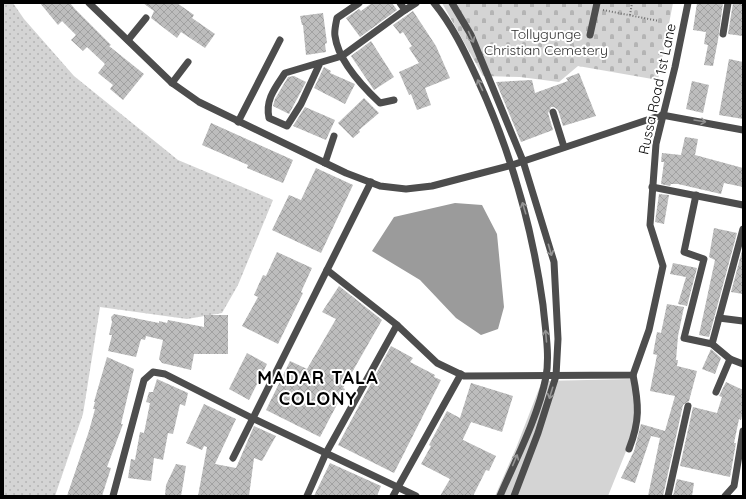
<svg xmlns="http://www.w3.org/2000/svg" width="746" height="499" font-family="Quicksand,sans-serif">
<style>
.grass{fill:url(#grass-dots)}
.cemetery{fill:url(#cemetery-stones)}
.park{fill:#d4d4d4}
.water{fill:#9b9b9b}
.building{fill:url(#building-cross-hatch)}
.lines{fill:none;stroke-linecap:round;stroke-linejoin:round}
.path{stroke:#6f6f6f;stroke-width:2;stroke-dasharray:1 2;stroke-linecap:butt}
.minor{stroke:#4d4d4d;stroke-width:7}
.oneway{stroke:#949494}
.labels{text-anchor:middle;stroke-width:4;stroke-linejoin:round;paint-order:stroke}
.park-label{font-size:14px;fill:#2b2b2b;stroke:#fff}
.street-label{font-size:14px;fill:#000;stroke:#fff}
.district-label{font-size:18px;font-weight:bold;letter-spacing:1px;fill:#000;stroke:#fff}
</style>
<defs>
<pattern id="grass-dots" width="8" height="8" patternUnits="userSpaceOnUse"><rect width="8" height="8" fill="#d4d4d4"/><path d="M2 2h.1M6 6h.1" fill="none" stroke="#b4b4b4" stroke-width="1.8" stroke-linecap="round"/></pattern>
<pattern id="cemetery-stones" width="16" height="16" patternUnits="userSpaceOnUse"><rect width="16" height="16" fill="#d4d4d4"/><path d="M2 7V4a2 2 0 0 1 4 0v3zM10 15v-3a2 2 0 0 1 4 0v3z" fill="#b4b4b4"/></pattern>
<pattern id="building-cross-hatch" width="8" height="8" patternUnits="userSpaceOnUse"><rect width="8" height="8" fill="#bdbdbd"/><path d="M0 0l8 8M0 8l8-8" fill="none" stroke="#a1a1a1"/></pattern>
</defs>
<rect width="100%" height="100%" fill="#fff"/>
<polygon class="grass" points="3,3 13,3 24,19 74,76 178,160 273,200 238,285 222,313 187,319 100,307 83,414 55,496 3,496"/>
<polygon class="cemetery" points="442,3 673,3 658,80 578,66 559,82 520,77 483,76"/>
<polygon class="park" points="632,379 635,402 635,429 608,496 495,496 516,448 542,381"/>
<polygon class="water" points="455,203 482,205 497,234 504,307 498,329 481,335 456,318 420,280 372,251 394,217"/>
<g class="building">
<polygon points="40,3 70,3 75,9 111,45 109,46 144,74 123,100 110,89 113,85 98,73 105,64 87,47 83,51 71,40 76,35 62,21 58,25"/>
<polygon points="143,3 177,3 194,15 192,18 215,34 205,48 181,32 177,38 151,18 154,11"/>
<polygon points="372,3 392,3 397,10 360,37 346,18 359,9 361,11"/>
<polygon points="697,3 723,3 718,40 713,66 704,65 708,45 704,44 706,32 693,30"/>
<polygon points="733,3 743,3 743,36 728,34"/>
<polygon points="413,11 436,46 450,78 425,88 431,105 417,110 411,94 409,95 399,72 419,63 409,48 412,46 403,32 400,34 393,25"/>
<polygon points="323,13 327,43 325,44 326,52 306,55 303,25 302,25 300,16"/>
<polygon points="371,41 394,77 374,90 351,56"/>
<polygon points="729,59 743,62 743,119 719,115"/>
<polygon points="324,67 331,71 330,73 355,84 345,104 314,88"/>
<polygon points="579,73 596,116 563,126 558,110 554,107 551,107 548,113 553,130 521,142 496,82 532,80 535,93 568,81 566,78"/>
<polygon points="294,76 306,82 289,114 273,106 275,99 288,77"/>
<polygon points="692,81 709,85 703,113 686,109"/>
<polygon points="364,98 379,113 359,130 360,132 353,138 338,123"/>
<polygon points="305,107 335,120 326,140 293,126"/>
<polygon points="211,123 293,160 283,183 247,168 248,165 202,145"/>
<polygon points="685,137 698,139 695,155 743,168 743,187 724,183 721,194 678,184 671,184 670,186 661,184 664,162 661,162 662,153 681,155"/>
<polygon points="316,168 353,185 321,253 272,230 289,195 301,200"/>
<polygon points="659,194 669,195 664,224 655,222"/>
<polygon points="714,228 737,233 709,337 699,335 715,260 709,257"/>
<polygon points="742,251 743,251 743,294 731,292"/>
<polygon points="277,252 312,268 301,292 303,293 278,344 242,326 258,297 254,295 263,275 266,276"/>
<polygon points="673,263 697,268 687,306 678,304 686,277 670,274"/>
<polygon points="339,286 382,320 343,388 345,389 320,437 266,410 290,361 307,369 336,319 322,312"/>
<polygon points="667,304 684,307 678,336 676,360 678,360 677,366 697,371 689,401 683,405 663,496 648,496 660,438 651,436 635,483 621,478 634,451 641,424 665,431 675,396 650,391 657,355 653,354 657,332 661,333"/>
<polygon points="114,314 159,323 159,321 167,323 168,320 204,327 204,315 228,315 228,354 194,354 191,370 162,363 159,359 163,340 146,336 145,340 141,339 136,357 108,351 112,335 109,335 112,322 111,317"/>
<polygon points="391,346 413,358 410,362 435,375 434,377 441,380 394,473 338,445"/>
<polygon points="711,349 721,358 715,374 702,369"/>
<polygon points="247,353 267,364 249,400 229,389"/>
<polygon points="107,357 134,369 121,424 123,424 107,467 111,468 102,496 67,496 89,431 95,409 93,409 95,402 94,402"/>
<polygon points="157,379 188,393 185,406 180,404 173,434 168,433 163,460 154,458 151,481 128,478 131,459 135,460 140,432 144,433 150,403 146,402 149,392 153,392"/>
<polygon points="726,382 743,390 743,412 741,420 739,419 734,443 736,443 730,477 680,466 693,407 717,413 722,397 719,396"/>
<polygon points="471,383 513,396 502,432 471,422 463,439 463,440 496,456 489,471 486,470 473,496 440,496 450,479 421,464 431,446 429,445 447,411 460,418"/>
<polygon points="204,404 236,419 215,464 236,468 254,426 276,436 262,461 254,458 249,496 198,496 207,447 204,446 202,450 186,443"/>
<polygon points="330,463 381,486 377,496 314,496"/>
<polygon points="176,464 186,466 181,496 165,496 166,485"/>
<polygon points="677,479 694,483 692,496 673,496"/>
</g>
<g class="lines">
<g class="path">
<polyline points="603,10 659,21"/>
<polyline points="630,15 632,3"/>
</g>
<g class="minor">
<polyline points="89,3 172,83 199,102 346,173 380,186 406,189 432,186 512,165 662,115 743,130"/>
<path d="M359,3L337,18C336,23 334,31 335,36C338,60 363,87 380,103L394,100"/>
<polyline points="400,3 405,10 416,3"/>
<path d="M434,3C452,25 464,50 476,76C510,149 532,225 543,305C545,327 550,355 546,377C538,417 516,459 500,496"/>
<polyline points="452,3 471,35 523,161 554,262 558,339 556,376 538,433 514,496"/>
<polyline points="723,34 728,3"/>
<polyline points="590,35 597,3"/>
<polyline points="128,40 146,18"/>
<path d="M320,63L301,104L287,126L269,118C265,100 275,88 285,73L342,56L405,10"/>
<polyline points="172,83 188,62"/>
<polyline points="553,112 564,147"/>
<polyline points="238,122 280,40"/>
<polyline points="325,163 334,136"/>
<polyline points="652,187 743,205"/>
<polyline points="696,195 684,252 704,259 684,338 712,344 730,359 743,364"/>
<polyline points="327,270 397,325 437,363 464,376 633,375 649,330 663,266 650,225 656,144 675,67 688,3"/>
<polyline points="719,318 743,321"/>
<polyline points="712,344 743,229"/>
<polyline points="716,392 730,359"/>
<path d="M629,449C640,421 639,405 633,375"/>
<polyline points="233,458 371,182"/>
<polyline points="113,496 144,380 153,372 165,374 252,418 416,496"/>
<polyline points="307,496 326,453 397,325"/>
<polyline points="393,496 461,374"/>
<polyline points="668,496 688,406"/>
<polyline points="725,496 734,486 743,431"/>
</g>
</g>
<defs><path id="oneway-shaft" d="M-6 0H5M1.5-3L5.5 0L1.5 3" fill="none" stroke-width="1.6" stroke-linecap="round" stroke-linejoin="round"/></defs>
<g class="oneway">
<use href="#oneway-shaft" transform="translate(471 37) rotate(65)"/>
<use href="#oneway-shaft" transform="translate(480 85) rotate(-115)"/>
<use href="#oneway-shaft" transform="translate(700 121) rotate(9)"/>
<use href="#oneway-shaft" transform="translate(524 208) rotate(-107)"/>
<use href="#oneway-shaft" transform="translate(550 250) rotate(74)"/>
<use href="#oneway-shaft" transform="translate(546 336) rotate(-95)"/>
<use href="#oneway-shaft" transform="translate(551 393) rotate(107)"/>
<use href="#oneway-shaft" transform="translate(515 460) rotate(-67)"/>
</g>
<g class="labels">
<g class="park-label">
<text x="546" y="39">Tollygunge<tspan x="546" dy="16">Christian Cemetery</tspan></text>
</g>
<g class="street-label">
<text transform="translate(657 89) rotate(-78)" y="5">Russa Road 1st Lane</text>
</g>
<g class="district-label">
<text x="318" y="384">MADAR TALA<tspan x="318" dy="21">COLONY</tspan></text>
</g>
</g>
<rect width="746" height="499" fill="none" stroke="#000000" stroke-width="8"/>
</svg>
